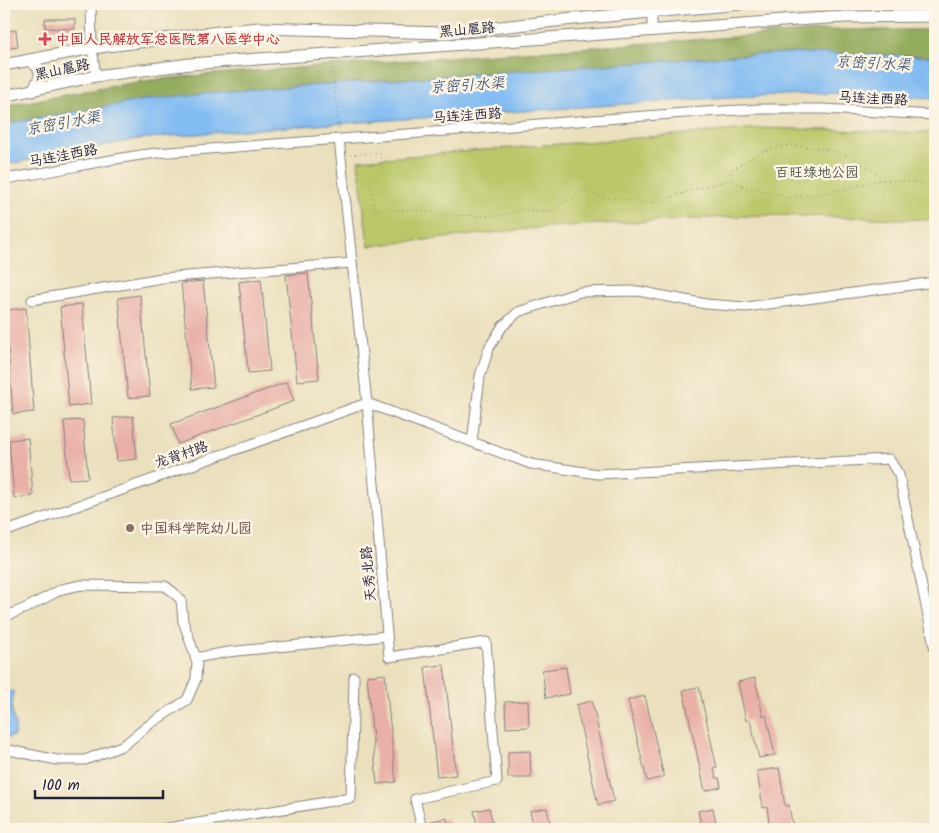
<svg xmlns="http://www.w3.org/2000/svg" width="939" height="833" font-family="Kalam,'LXGW WenKai TC',sans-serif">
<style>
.green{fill:#bbc769;stroke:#6e7452}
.forest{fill:#94ac5d;stroke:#5b674c}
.water{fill:#82bcf3;stroke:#526f97}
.building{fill:#e9b0a7}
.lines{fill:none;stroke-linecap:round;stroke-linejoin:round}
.minor-casing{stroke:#86817c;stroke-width:11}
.major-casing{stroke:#86817c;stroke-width:13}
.path{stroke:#86817c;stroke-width:1;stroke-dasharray:1 4;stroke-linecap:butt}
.minor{stroke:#fff;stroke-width:9}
.major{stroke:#fff;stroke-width:11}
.health-dot{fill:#e0444e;stroke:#fcf5e5;stroke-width:2}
.education-dot{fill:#8d6e63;stroke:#fcf5e5;stroke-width:2}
.labels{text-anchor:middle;stroke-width:5;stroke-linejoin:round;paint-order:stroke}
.street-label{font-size:14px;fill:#22223b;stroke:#fcf5e5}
.health-label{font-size:14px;font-weight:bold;fill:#be3a42;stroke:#fcf5e5;text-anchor:start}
.park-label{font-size:14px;fill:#505449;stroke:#fcf5e5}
.education-label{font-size:14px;font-weight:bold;fill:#785e54;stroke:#fcf5e5;text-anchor:start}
.water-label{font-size:15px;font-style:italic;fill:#44587b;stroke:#fcf5e5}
</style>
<rect width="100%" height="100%" fill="#fcf5e5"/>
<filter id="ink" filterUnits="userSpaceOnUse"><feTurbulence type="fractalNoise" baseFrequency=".02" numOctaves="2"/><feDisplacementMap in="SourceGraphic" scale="10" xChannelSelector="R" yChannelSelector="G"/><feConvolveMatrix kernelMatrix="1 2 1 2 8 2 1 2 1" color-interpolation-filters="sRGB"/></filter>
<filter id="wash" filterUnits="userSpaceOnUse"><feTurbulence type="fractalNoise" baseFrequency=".0096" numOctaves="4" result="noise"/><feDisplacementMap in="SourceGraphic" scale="20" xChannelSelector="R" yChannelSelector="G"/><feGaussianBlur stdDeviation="1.12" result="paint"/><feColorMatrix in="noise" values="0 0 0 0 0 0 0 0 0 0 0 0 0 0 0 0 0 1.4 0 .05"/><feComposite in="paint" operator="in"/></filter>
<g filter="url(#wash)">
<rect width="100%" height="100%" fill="#eae0bd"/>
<polygon class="green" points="761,128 935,133 935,220 767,215 547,227 369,246 367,237 358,160"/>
<polygon class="forest" points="832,30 935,30 935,57 856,54 746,55 262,89 149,99 4,124 4,106 142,81 213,74"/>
<g class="water">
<polygon points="793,53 856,54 935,57 935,98 837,93 731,97 243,130 138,139 4,165 4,124 149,99 217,92 746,55"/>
<path d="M13,691C14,698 11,706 12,712C14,723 17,723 14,736L4,738V692Z"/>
</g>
<g id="blocks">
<g class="building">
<polygon points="45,19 75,19 75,29 45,28"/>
<polygon points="16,30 18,47 4,49 4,31"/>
<polygon points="308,273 319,379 297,381 286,275"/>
<polygon points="261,279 270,371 248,373 239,282"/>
<polygon points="203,281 214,387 192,389 181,283"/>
<polygon points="140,295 150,396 128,398 118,298"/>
<polygon points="82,304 91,404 69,407 60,307"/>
<polygon points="26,308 34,412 13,414 5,310"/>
<polygon points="287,382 294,401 178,444 171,424"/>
<polygon points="133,416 137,459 117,461 113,418"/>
<polygon points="83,420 88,478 69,479 64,421"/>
<polygon points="28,438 33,496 14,498 9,440"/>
<polygon points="444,665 456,775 437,777 425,667"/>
<polygon points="566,667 570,694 546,698 542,670"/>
<polygon points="385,674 396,782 377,784 367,676"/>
<polygon points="755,678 763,716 766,715 775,755 759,758 750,720 746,721 738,682"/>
<polygon points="699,687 717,768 714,768 716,778 719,778 721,787 705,791 683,690"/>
<polygon points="645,696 664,777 647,781 628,700"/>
<polygon points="528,701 529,727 506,728 505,702"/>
<polygon points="592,701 614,801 598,805 576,705"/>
<polygon points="530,751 531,778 508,778 508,752"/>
<polygon points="779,768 785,806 789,805 793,829 770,829 767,807 763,808 757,771"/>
<polygon points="489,808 494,829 478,829 474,811"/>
<polygon points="547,808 551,829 534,829 530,811"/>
<polygon points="713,808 717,829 702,829 698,811"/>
<polygon points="447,818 450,829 433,829 431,821"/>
</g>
</g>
</g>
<g filter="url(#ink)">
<use href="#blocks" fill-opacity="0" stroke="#86817c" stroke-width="1"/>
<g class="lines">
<defs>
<g id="minor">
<polyline points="91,4 92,48 96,76"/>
<polyline points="652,31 652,12 654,4"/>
<polyline points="339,139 367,403 389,657 486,642 497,781 415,799 422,829"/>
<path d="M4,179C55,172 105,159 156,153L685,113L760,109H822L935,115"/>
<polyline points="32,300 162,278 352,263"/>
<polyline points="472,442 480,376 489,348 502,327 518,312 580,292 638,291 706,304 746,307 935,282"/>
<polyline points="4,532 367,403 531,464 598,474 889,459 899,475 935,650"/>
<polyline points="4,617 26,608 62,589 81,585 165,586 173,592 181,600 183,621 197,661 196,679 187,700 150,724 124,745 85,760 57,760 4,749"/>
<polyline points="195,658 228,652 387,636"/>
<polyline points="161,829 351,798 354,677"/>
</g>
<g id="major">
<path d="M29,60C45,70 42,77 32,91"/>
<polyline points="4,65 92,48 219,32 259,28 445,33 574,19 740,4"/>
<polyline points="4,96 96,76 190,64 810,19 847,17 935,16"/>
</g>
</defs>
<use href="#minor" class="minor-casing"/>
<use href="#major" class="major-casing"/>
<g class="path">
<polyline points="332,63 339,131"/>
<polyline points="350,155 380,152 382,168 370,184 375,210 419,210 441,215 497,216 521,210 551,211 585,190 602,197 653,203 696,189 730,180"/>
<polyline points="883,180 875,173 850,156 825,149 789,145 762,152 731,170 730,180 750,189 767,191 789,198 831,192 880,180 883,180 918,182 935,186"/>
</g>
<use href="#minor" class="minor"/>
<use href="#major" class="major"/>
</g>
</g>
<path class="health-dot" d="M42.5 31.5h5v5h5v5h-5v5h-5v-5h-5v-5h5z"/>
<circle class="education-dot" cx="130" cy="528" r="5"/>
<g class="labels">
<g class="street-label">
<text transform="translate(467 29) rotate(-5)" y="5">黑山扈路</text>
<text transform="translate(62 69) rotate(-12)" y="5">黑山扈路</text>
<text transform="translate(873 98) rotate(3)" y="5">马连洼西路</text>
<text transform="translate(467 115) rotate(-4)" y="5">马连洼西路</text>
<text transform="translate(63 155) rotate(-11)" y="5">马连洼西路</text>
<text transform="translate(181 454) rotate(-19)" y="5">龙背村路</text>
<text transform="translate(368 574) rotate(-95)" y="5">天秀北路</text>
</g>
<g class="health-label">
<text x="56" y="44">中国人民解放军总医院第八医学中心</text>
</g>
<g class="park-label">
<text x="817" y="177">百旺绿地公园</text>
</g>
<g class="education-label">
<text x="140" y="533">中国科学院幼儿园</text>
</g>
<g class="water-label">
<text transform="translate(873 63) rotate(3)" y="5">京密引水渠</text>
<text transform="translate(467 85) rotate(-4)" y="5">京密引水渠</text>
<text transform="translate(63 123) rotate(-10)" y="5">京密引水渠</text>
</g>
</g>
<rect width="939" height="833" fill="none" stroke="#fcf5e5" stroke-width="20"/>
<path d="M35 790v8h128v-8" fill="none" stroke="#22223b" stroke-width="2.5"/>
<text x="42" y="790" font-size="15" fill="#22223b" stroke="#fcf5e5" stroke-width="4" paint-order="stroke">100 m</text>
</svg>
